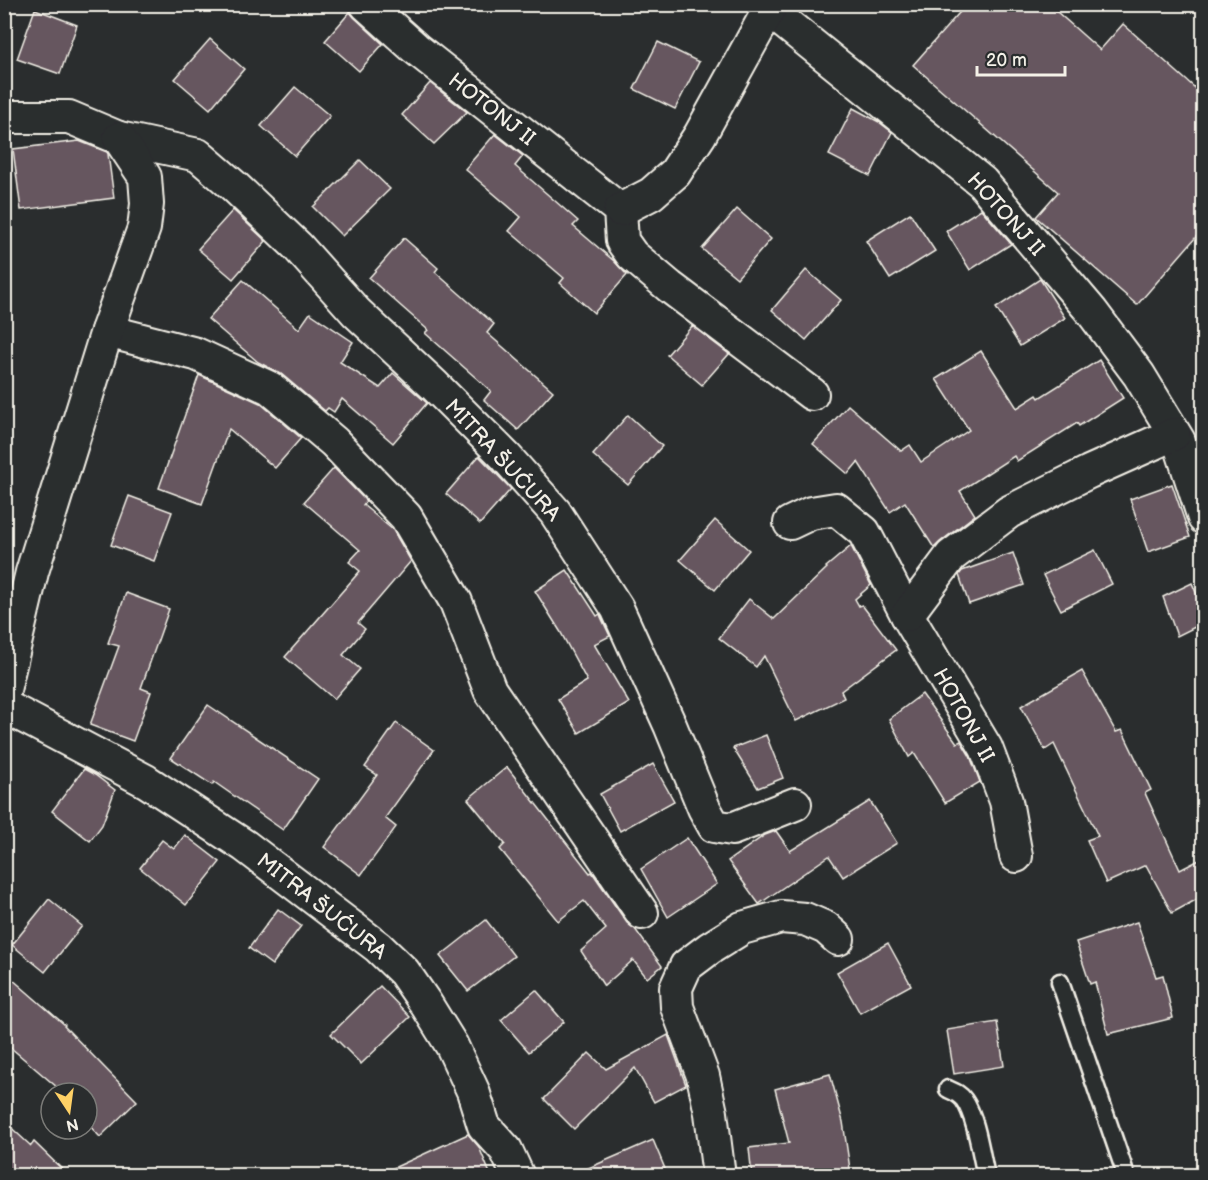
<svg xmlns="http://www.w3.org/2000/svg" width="1208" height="1180" font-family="'Balsamiq Sans',sans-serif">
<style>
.building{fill:#66565f;stroke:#f4f1e8;stroke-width:1.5}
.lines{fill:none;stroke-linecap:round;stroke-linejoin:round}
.service-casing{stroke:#f4f1e8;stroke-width:21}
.minor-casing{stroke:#f4f1e8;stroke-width:36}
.service{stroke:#2a2d2e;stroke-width:16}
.minor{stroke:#2a2d2e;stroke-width:32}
.labels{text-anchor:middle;stroke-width:4.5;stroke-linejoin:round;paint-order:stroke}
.street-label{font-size:21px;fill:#f4f1e8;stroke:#2a2d2e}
</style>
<rect width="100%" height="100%" fill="#2a2d2e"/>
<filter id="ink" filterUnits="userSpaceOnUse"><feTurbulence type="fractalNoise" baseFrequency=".0167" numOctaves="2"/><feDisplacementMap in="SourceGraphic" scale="12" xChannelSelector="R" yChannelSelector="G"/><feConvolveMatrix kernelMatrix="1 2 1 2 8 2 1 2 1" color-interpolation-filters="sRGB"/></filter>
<g filter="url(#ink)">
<g class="building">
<polygon points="967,4 1048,4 1100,50 1123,24 1203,95 1203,229 1137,305 1036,217 1058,192 913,65"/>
<polygon points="35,9 77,25 60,74 17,59"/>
<polygon points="350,12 354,17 383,44 359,71 325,41"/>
<polygon points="210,39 244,69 210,109 175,79"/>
<polygon points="658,42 699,62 675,109 634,89"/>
<polygon points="430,83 467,112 434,144 402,115"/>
<polygon points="295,87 330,116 295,156 261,126"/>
<polygon points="853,108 879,122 892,132 870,176 829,155"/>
<polygon points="495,134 523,156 515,166 578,221 573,226 614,261 627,275 594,313 560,283 564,278 509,231 521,217 465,169"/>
<polygon points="79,141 107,152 108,154 114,198 21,210 13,149"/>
<polygon points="360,160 390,189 342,236 313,207"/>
<polygon points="737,209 771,239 737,278 702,249"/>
<polygon points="981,209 1011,244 970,270 946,231"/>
<polygon points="233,210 266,241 233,279 198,249"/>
<polygon points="910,213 935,251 890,279 866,241"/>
<polygon points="404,238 438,268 435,272 494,324 487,333 553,391 518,430 484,400 491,391 425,333 428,330 369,278"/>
<polygon points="806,270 841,300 806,340 772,310"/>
<polygon points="1040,279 1065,318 1020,346 996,308"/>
<polygon points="243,280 299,329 310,313 353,342 340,362 380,388 393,373 427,403 393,443 342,399 334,412 328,408 325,411 281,374 258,362 208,319"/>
<polygon points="692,326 729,354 702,385 667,355"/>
<polygon points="981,351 1017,408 1037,395 1039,398 1099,360 1123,398 1079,426 1077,423 1017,461 1014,456 960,491 975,515 940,542 934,548 905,502 890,512 858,462 848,474 813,444 848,405 901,451 910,445 921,462 969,430 936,379"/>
<polygon points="199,375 260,403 301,438 275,468 229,429 202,504 159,488"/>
<polygon points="628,415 662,446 628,485 593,455"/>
<polygon points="479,456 511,489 480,524 446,494"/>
<polygon points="334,468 366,501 363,505 393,530 411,561 358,623 365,629 343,655 360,669 334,699 285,657 360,571 349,562 360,550 304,502"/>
<polygon points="1172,484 1190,537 1148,552 1130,499"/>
<polygon points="129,496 172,512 154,561 111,545"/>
<polygon points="715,520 749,550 715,590 680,560"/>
<polygon points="851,546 871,585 855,599 859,606 862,605 896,650 841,691 844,698 796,721 764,656 756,667 719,638 749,599 774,619 827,568 826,567"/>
<polygon points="1095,550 1112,584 1061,610 1043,575"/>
<polygon points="1013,553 1024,585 969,604 959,575 962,571"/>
<polygon points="567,570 597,616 600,614 601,617 610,636 594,644 629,703 579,733 558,699 587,681 560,631 535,591"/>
<polygon points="1192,583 1203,609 1203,623 1177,636 1163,597"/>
<polygon points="126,593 169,609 141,688 151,692 133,741 90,725 119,646 108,643"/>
<polygon points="1082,671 1116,732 1122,730 1151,790 1145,793 1180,870 1203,858 1203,896 1172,913 1146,865 1106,883 1087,840 1098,836 1054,744 1045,750 1021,706"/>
<polygon points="922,694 957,743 961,741 970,756 980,782 945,803 914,753 909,757 889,719"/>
<polygon points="208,705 318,779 283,830 214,782 212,785 171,758"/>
<polygon points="396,723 434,750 385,818 396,827 361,875 324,847 377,775 365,767"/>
<polygon points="766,735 783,778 758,788 733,748"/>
<polygon points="653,764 674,801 620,831 600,794"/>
<polygon points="507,767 590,873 592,872 627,923 635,929 662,966 647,978 633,960 604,986 581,951 606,929 584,901 558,921 500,849 505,844 468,799"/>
<polygon points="84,769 95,775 115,790 102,825 90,841 52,811"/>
<polygon points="870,801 897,843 843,877 829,856 759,904 728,861 765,835 776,831 790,851"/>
<polygon points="185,835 220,862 186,905 140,868 162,840 174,849"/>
<polygon points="687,838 717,884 668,917 641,869"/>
<polygon points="49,899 82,926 45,972 12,945"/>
<polygon points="278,909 301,926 272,965 249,948"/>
<polygon points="486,920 514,956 468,991 440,956"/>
<polygon points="1137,922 1156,977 1163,975 1173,1018 1108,1034 1095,982 1090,984 1076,942"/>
<polygon points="888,943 911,985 860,1013 837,972"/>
<polygon points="4,972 65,1025 64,1026 137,1101 100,1137 87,1123 87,1093 64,1093 4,1042"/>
<polygon points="380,986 410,1017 361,1064 331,1034"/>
<polygon points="536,990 564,1022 529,1052 501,1020"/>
<polygon points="997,1022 1004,1066 954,1074 947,1030"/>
<polygon points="668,1035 686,1085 654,1102 635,1068 574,1129 544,1099 589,1053 606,1069"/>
<polygon points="830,1074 843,1122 851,1176 752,1176 749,1148 789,1143 775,1089"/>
<polygon points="4,1121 31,1146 34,1142 69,1176 4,1176"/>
<polygon points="468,1134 479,1147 491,1176 376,1176"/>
<polygon points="653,1140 668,1176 570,1176 621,1154"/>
</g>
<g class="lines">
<defs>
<g id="service">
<polyline points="1060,982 1123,1166 1126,1176"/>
<path d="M948,1089C955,1092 960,1094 964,1100C976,1117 981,1155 986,1176"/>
</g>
<g id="minor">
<polyline points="366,4 415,48 620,210 622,241 632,255 670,287 812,394"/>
<polyline points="769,10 982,182 1092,312 1139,375 1179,441 1204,518"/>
<polyline points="4,117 69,117 119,138 198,155 235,187 297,246 356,312 435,386 506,457 555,512 617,608 670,725 704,808 714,826 732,829 795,804"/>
<polyline points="620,210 651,194 675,173 700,135 769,10 769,4"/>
<polyline points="107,331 196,354 270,388 334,442 406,517 456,602 490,690 642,913"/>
<polyline points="790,523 811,513 836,509 864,532 907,615 986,748 1006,801 1016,856"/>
<polyline points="907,615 951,556 1009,512 1089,472 1174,434"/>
<polyline points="4,690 32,572 107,331 144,228 147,204 145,177 119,138"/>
<polyline points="4,706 146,781 245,846 378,947 404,972 426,1004 452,1046 473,1091 484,1126 506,1150 518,1176"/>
<polyline points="719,1176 711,1113 703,1076 677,1007 676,988 686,966 710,948 742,928 781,917 805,919 826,928 838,939"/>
</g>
</defs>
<use href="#service" class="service-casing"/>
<use href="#minor" class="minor-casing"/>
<use href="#service" class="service"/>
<use href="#minor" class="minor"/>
</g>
</g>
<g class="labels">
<g class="street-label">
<text transform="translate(492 109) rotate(38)" y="7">HOTONJ II</text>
<text transform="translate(1006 214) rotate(48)" y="7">HOTONJ II</text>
<text transform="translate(503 460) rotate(47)" y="7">MITRA ŠUĆURA</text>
<text transform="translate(964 715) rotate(61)" y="7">HOTONJ II</text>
<text transform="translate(322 906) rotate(38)" y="7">MITRA ŠUĆURA</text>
</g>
</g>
<rect width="1208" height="1180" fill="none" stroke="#2a2d2e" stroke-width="24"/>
<rect x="12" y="12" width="1184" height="1156" fill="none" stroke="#f4f1e8" stroke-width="2" filter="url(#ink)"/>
<g transform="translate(69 1111) rotate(167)"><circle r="28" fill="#2a2d2e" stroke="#7b7b78" stroke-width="1.5"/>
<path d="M0-4.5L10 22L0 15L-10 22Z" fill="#ffd166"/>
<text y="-9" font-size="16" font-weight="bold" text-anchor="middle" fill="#f4f1e8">N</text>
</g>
<path d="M977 66v9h88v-9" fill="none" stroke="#f4f1e8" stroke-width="3"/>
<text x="986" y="66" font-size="18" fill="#f4f1e8" stroke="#2a2d2e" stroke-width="4.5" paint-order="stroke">20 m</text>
</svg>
